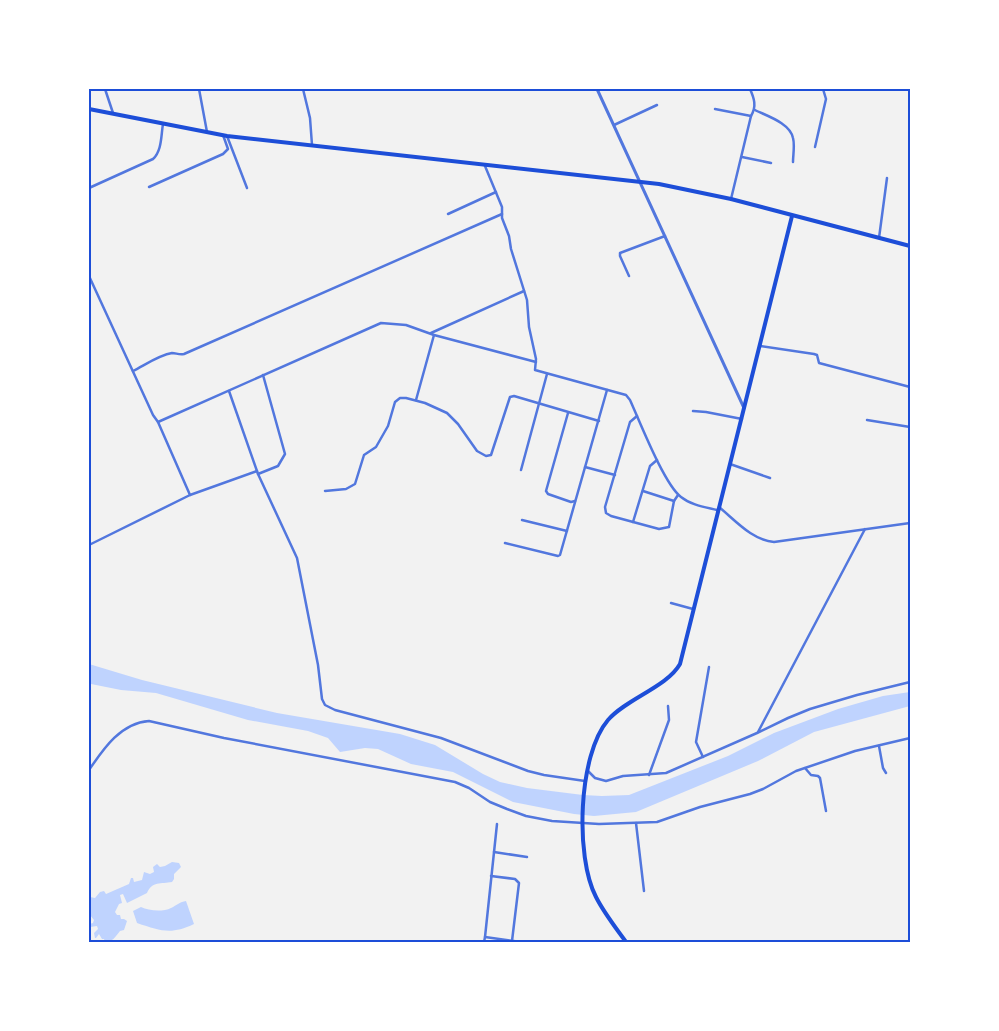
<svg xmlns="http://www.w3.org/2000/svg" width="999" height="1031" font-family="Poppins,sans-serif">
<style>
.water{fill:#bfd3fe}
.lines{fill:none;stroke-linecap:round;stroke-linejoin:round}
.minor{stroke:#5277de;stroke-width:2.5}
.tertiary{stroke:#5277de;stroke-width:3}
.primary{stroke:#1d4ed8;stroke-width:4}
.neatline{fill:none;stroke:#1d4ed8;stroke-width:2}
</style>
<rect width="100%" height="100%" fill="#f2f2f2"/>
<g class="water">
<polygon points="89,664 142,680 277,713 400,734 435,745 483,774 500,782 527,788 583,795 602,796 629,795 728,756 774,733 838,709 883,696 910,692 910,706 814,732 758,761 636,812 594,816 574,814 513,802 453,772 411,764 378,749 365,748 340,752 328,738 308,731 248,720 156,693 121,690 91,684 89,683"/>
<path d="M172,862L179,863L181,867L174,874V879L172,882C161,884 152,881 147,893L127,903L123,894L120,895L122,903L119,904L115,912L117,915H120L121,919H124L127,921L124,930L120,931C115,937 113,942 105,942L104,939H102L99,934L96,938H95L94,933L98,929L97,926L90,927L89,924L93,923L94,920L90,915L91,913L89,911L90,897L95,898L100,892L104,891L106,894L129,884L131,878H133L134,882L142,880L144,872L150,874L154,872L153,867L157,864L160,867L165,866Z"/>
<path d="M186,901L194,924C171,935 161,931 137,923L133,911L141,907C149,911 163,912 171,908C177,905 180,902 186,901Z"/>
</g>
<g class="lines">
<g class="minor">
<polyline points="105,89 113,113"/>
<polyline points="199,89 207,132"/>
<polyline points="303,89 310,118 312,145"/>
<polyline points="715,109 751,116"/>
<path d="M755,110C767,116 790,123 793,138C795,145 793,155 793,162"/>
<polyline points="614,125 657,105"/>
<polyline points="227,136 247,188"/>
<polyline points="815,147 826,99 823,89"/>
<polyline points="742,157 771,163"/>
<path d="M485,166L502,207V218L509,236L511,249L527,300L529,327L536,359L535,370L626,395L630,400C640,422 664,484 681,497C691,505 705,507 717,510"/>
<polyline points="149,187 223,154 228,149 223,135"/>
<path d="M89,188L153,159C162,151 161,135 163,124"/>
<path d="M731,199L751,116C757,106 754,98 750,89"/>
<polyline points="448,214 496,192"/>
<polyline points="879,238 887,178"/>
<polyline points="89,276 153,415 158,422 190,495"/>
<polyline points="629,276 620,256 620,253 665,236"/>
<polyline points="431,333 524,291"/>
<polyline points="760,346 814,354 817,355 819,363 910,387"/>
<path d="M133,371C145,365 159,355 172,353C176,353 179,355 184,354L502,214"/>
<polyline points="229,391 258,474 297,558 318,665 322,699 325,705 335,710 441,738 528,771 544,775 585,781"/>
<polyline points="416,400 434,335"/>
<polyline points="693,411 706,412 742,419"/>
<polyline points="568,413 546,491 548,494 571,502 575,501"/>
<polyline points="637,416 630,422 605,507 606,513 611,516 659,529 669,527 674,501 678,495"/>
<polyline points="867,420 910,427"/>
<polyline points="158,422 381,323 406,325 434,335 536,362"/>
<polyline points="730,464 770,478"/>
<polyline points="585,467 615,475"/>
<polyline points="521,470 547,374"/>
<polyline points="258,474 278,466 285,454 263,375"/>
<polyline points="325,491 346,489 355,484 364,455 376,447 388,426 395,402 400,398 406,398 425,403 447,413 458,424 477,451 486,456 491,455 510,397 514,396 599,421"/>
<polyline points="643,491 674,501"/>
<path d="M719,507C736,521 752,540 774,542L910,523"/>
<polyline points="522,520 567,531"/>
<polyline points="633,522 650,466 657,460"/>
<polyline points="505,543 558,556 560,555 607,390"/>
<polyline points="89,545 190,495 257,471"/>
<polyline points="671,603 693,609"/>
<polyline points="758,732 865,529"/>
<polyline points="879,746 883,768 886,773"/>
<polyline points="703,757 696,742 709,667"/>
<polyline points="805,768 811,775 818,776 820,778 826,811"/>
<path d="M89,770C104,748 121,723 149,721L224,738L455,782L469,788L490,802L507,809L526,816L552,821L599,824L657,822L700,807L750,794L763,789L796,771L855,751L910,738"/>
<polyline points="588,771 595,778 606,781 623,776 666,773 757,733 788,718 810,709 857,695 910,682"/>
<polyline points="649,775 669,720 668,706"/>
<polyline points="636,823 644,891"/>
<polyline points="494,852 527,857"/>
<polyline points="491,876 515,879 519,883 512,941"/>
<polyline points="485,937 497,824"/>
<polyline points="484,942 485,937 521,942"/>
</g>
<polyline class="tertiary" points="597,89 744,408"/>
<g class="primary">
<polyline points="89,109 227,136 659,184 731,199 910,246"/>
<path d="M626,942C616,928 604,913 596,897C575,857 578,755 608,720C626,699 667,687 680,664L792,216"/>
</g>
</g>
<rect width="999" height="1031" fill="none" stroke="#ffffff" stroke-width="180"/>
<rect x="90" y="90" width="819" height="851" class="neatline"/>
</svg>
